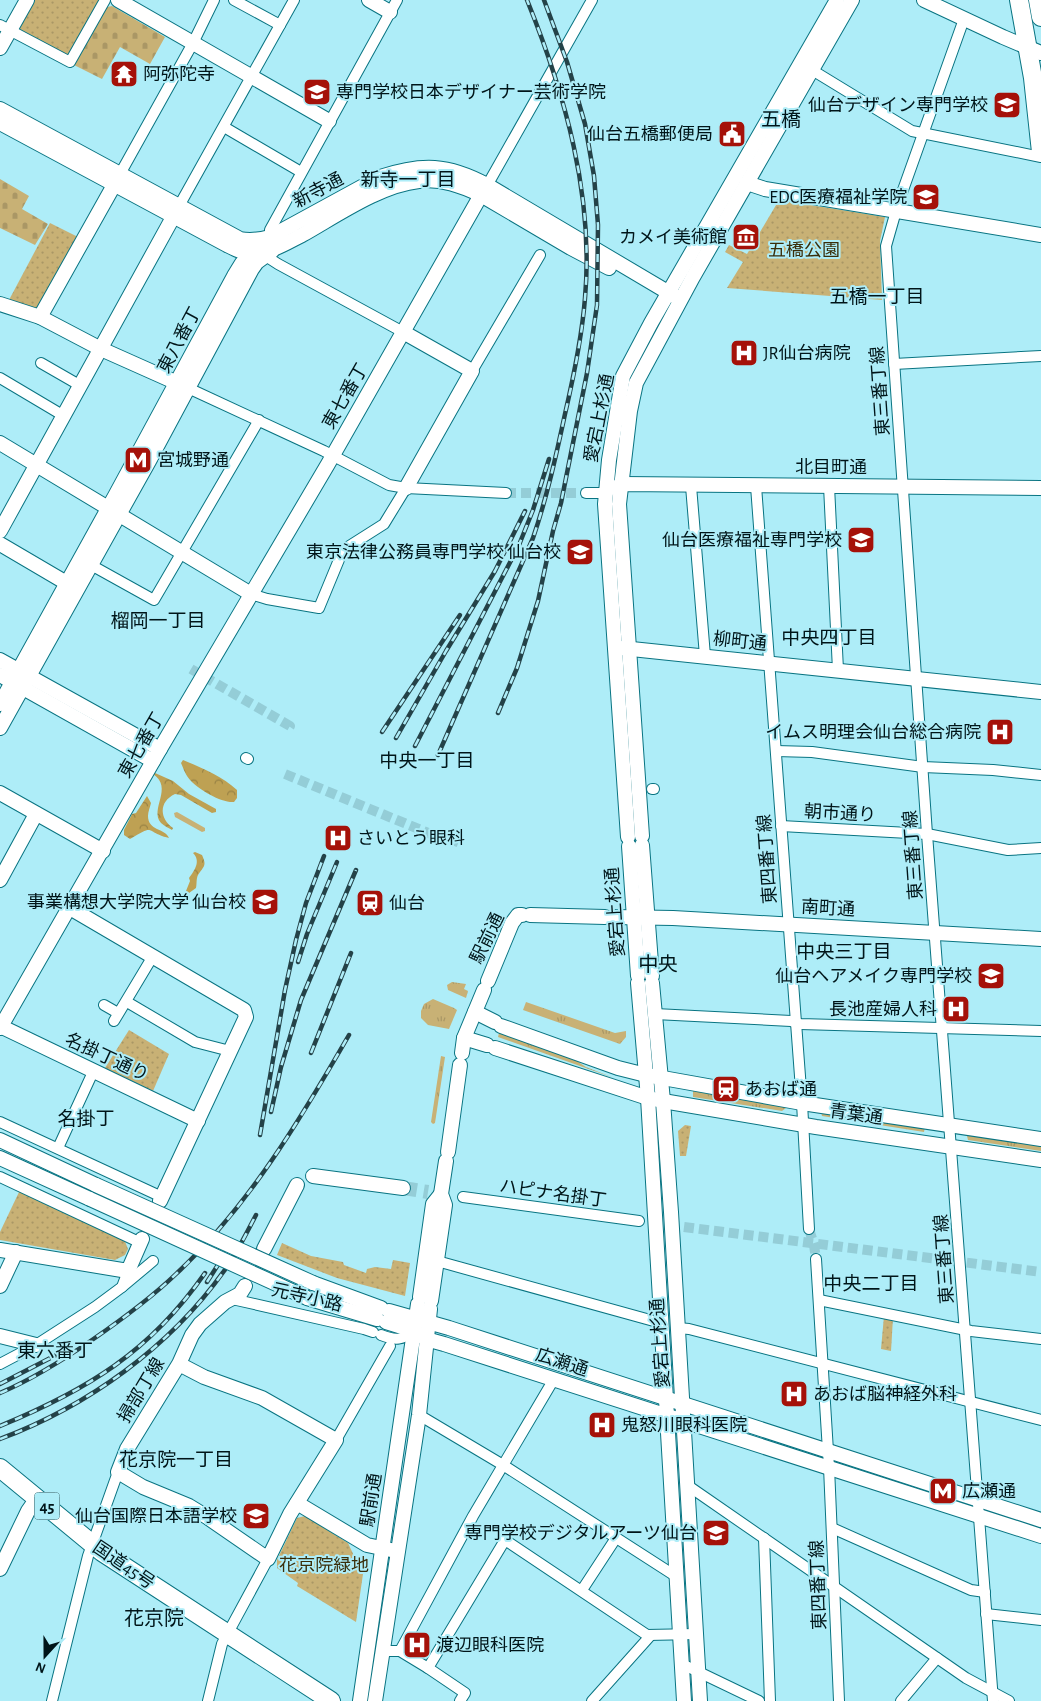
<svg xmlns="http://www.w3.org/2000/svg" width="1041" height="1701" font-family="'Alegreya Sans','Noto Sans JP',sans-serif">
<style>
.grass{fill:url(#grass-tufts)}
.forest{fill:url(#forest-crowns)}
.cemetery{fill:url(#cemetery-stones)}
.park{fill:url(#park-dots)}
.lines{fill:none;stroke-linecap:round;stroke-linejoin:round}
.street-tunnel{stroke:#94cdd7;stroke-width:10;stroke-dasharray:10 5;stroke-linecap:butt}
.secondary-tunnel{stroke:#94cdd7;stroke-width:14;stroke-dasharray:14 7;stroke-linecap:butt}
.street-casing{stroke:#097482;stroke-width:12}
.secondary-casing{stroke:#097482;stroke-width:16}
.highway-casing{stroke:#097482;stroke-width:20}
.street{stroke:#fff;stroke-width:10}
.secondary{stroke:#fff;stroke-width:14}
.highway{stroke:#fff;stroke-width:18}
.rail-casing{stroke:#244248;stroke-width:4.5}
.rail{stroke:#aeedf8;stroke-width:2.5;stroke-dasharray:8;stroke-linecap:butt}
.secondary-bridge-casing{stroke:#097482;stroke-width:16;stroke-linecap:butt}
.secondary-bridge{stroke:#fff;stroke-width:14}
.labels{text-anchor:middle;stroke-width:4;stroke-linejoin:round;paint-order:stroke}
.shield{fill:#aeedf8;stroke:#34565c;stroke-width:1}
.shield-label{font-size:16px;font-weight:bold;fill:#001519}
.poi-label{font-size:18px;fill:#001519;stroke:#aeedf8;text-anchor:end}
.street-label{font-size:18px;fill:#001519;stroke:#aeedf8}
.park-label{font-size:18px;fill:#3a2e0a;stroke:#aeedf8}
.neighbourhood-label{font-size:19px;fill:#001519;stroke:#aeedf8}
.quarter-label{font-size:20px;fill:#001519;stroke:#aeedf8}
</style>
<defs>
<pattern id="grass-tufts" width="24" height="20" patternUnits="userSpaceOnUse" patternTransform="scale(1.25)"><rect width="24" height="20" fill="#c8b175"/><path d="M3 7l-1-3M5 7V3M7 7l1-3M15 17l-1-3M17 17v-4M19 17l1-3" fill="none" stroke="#aa9765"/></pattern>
<pattern id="forest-crowns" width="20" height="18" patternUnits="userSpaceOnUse" patternTransform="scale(1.25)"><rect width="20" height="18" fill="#bea153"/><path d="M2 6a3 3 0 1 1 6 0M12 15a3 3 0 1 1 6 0" fill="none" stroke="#988244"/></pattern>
<pattern id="cemetery-stones" width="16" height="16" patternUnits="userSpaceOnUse" patternTransform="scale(1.25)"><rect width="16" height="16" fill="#c8b175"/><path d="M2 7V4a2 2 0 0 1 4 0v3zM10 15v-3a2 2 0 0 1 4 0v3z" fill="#aa9765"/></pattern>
<pattern id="park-dots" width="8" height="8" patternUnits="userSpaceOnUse" patternTransform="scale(1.25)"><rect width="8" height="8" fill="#c8b175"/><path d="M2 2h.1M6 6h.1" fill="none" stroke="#aa9765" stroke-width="1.8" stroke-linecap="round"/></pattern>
</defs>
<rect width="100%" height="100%" fill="#aeedf8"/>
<g class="grass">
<polygon points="177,812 205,828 205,831 202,832 175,817 174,813"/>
<polygon points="452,982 466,984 464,989 468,991 466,998 448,990 447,985"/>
<polygon points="433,999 454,1008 457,1010 449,1029 428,1025 421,1018 421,1011 424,1004"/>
<polygon points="526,1002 615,1033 626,1031 626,1037 620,1044 523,1010"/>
<polygon points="499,1033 572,1058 586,1067 614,1078 498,1037"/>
<polygon points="441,1056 445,1057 435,1123 433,1124 431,1122"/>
<polygon points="693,1091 783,1105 786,1108 782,1111 693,1097"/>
<polygon points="821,1112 925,1127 924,1132 822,1116"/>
<polygon points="969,1135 1041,1146 1041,1151 968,1140 967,1136"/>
</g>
<g class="forest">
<path d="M183,760C202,768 222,776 237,790V798L234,802C221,803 200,790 191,781C186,776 184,770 181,763Z"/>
<path d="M155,773L173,781L189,794L216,809V812L212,813L181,795L175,794C158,802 160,819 173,828L172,830C169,828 164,826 161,823C149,809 174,788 153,774Z"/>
<path d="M147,796L151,803C150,807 148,812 148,816C148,831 165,828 169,838C144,832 157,823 130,839L124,835V830L132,814L136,813Z"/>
<path d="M195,852L202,855C207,866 204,866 198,875C196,879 197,884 196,888L189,893L186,891L190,881L189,878C195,870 201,861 193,853Z"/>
</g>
<g class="cemetery">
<polygon points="112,6 165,37 150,64 120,47 102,79 74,65 107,7"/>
<polygon points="0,179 29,196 22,209 48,224 35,245 0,228"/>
</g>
<g class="park">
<polygon points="35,0 99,0 100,2 70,54 65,56 21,33 19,27"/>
<polygon points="779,200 885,217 880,241 882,300 727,288 743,262 725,252 729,245 747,254"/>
<polygon points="50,223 78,237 38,309 9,300"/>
<polygon points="129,1030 169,1054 153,1091 105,1068"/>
<polygon points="685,1125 691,1126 686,1156 680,1156 678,1131"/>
<polygon points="20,1190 124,1239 128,1249 125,1255 115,1260 0,1240 0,1232"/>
<polygon points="282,1243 311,1256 343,1262 344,1265 366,1273 367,1269 375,1267 391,1269 393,1260 410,1263 405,1296 337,1278 277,1255"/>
<polygon points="884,1316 893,1318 891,1351 881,1349"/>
<polygon points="305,1516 348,1543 355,1558 363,1574 356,1622 297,1586 298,1583 277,1568 277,1560 297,1518"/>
</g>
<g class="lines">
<g class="street-tunnel">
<polyline points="506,493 586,493"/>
<polyline points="191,669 290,726 288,729"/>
<polyline points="285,774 438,837 439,834 462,844"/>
<polyline points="684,1227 1041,1272"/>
<polyline points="809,1229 814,1245 816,1259"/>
</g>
<polyline class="secondary-tunnel" points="403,1188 428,1192"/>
<defs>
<g id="street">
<polyline points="234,0 280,25"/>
<polyline points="964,19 898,204 886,246 927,834 993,1701"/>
<polyline points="0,25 70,62 105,0"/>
<polyline points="812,70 912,131 1041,157"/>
<polyline points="224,127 301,172"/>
<polyline points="120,174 193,43 214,0"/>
<polyline points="484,191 592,0"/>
<polyline points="179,206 294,0"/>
<polyline points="270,237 270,230 397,0"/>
<polyline points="261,253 278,264 403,332"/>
<polyline points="41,363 81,386"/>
<polyline points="894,364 1041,356"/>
<polyline points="472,371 540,255"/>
<polyline points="0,378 64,416"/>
<polyline points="188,388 324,451 389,485 406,488 506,493"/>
<polyline points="691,486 705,656"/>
<polyline points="756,486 802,1103 809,1229"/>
<polyline points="829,486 838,670"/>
<polyline points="586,493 606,493"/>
<polyline points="91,565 154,600 259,420"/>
<polyline points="251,594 267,599 319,608 343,550 384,524 406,488"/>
<polyline points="776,751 812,752 923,767 993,770 1041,775"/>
<polyline points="246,758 248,759"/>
<polyline points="652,789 654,789"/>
<polyline points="781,826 927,834 1008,850 1041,848"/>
<polyline points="127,1002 195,1042 230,1051"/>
<polyline points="104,1005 118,1013"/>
<polyline points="655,1014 791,1021 800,1024 1041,1031"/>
<polyline points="114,1021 153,956"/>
<polyline points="0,1122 162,1197"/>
<polyline points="58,1148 93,1072"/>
<polyline points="0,1177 141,1243"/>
<polyline points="463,1197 639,1221"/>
<polyline points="816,1259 829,1467 839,1701"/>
<polyline points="437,1261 661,1323"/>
<polyline points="122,1287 153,1261"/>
<polyline points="232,1299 364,1329 373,1332"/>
<polyline points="819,1300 971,1331 1041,1339"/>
<polyline points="678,1328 689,1329 1041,1420"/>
<path d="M381,1335C396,1341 402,1340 415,1331"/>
<polyline points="0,1364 36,1345 95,1307 122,1287 128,1271"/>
<polyline points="419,1415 503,1465 677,1577"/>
<polyline points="336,1440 390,1346"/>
<polyline points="687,1485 966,1678 1009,1701"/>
<polyline points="832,1528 971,1590 985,1592"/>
<polyline points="764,1538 770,1701"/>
<polyline points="582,1590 616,1538"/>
<polyline points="986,1614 1041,1620"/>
<polyline points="382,1651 400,1651 473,1516 554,1379"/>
<polyline points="400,1651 428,1668 465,1693 460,1701"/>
<polyline points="682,1664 759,1701"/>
<polyline points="428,1668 505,1540 647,1635 696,1634"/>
<polyline points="52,1701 88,1556 118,1472"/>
<polyline points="208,1701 222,1644 268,1559"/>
<polyline points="592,1701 651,1635"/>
<polyline points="901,1701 937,1658"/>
</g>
<g id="secondary">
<polyline points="118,0 329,121"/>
<polyline points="369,0 390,12"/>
<polyline points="924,0 1003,37 1041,53"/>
<polyline points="0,48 27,0"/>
<path d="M0,109L240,239C250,241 259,240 270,237L380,177C422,163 448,164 487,185L676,297"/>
<path d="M0,123L227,245C235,249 244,254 253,253C271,253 286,243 302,235C336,216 380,185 419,181C441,178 462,186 481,195L571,248L609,268"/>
<polyline points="747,183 765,189 1041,235"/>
<polyline points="0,304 40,317 101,349 184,386"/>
<polyline points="40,317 118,178"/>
<polyline points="403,332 472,371 406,488"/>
<polyline points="0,443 251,594"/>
<polyline points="615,488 622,484 1041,488"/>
<polyline points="0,531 177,210"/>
<polyline points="0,544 75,588"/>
<polyline points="622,648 1041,692"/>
<polyline points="0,660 160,749"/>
<polyline points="0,675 153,761"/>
<polyline points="0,704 115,496 234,276 242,263 254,249"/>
<polyline points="0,728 149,461 252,269 257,262 272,251"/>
<polyline points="0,793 103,851"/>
<polyline points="642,836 619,504 630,411 636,383 693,277 852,0"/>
<polyline points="628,837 605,504 609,460 623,376 651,323 837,0"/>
<polyline points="642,845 652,976"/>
<polyline points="629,846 638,976"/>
<polyline points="0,880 36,814"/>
<polyline points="70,908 244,1010 246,1017 160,1201"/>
<polyline points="530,915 605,917"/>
<polyline points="614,917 673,918 1041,939"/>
<polyline points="488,981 512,923 518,915 522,915"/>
<polyline points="638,983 648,1098 684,1701"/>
<polyline points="652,983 663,1101 671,1212 700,1701"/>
<polyline points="475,1012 495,1022"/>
<polyline points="0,1026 198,1121"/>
<polyline points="501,1026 618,1068 646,1075 802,1103 1041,1139"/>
<polyline points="0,1028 160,749 328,464 481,195"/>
<polyline points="464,1038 487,1045"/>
<polyline points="495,1048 648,1098 663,1101 816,1127 1041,1160"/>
<polyline points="462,1053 464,1038 484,990"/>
<polyline points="0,1140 96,1185"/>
<polyline points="448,1152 460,1065"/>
<polyline points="0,1158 90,1199"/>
<polyline points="313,1176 403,1188"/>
<polyline points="264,1249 297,1185"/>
<polyline points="0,1250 128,1271 142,1239"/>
<polyline points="313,1283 381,1308"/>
<polyline points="0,1286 16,1252"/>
<polyline points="420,1297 433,1204 441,1194"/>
<polyline points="307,1298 377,1319"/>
<polyline points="431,1301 445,1205 441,1194 446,1161"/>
<polyline points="389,1311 449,1328 1041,1520"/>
<polyline points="386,1322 415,1331 426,1339 444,1344 1041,1536"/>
<polyline points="0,1336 36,1345"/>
<polyline points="179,1364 204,1377 262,1398 336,1440 290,1514 268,1559 207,1517 189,1506 143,1487 118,1472 127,1449 179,1364 192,1335 200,1324 225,1302 240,1294 245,1286"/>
<polyline points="297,1503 367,1545 391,1550"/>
<polyline points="0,1569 28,1511 37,1498"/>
<polyline points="360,1701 418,1304"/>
<polyline points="375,1701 419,1415 430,1309"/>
</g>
<g id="highway">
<polyline points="1019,0 1033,78 1041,152"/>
<polyline points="1038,0 1041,17"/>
<polyline points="0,1468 102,1552 331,1701"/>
</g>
</defs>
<use href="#street" class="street-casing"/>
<use href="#secondary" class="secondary-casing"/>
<use href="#highway" class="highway-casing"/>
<use href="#street" class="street"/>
<use href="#secondary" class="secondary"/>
<use href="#highway" class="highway"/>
<defs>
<g id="rail">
<polyline points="498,713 517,668 538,601 553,531 561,503 587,373 597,305 598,225 594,176 585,124 567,62 544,0"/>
<polyline points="382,732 460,615"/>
<polyline points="396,738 446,651 495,571 525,511"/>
<polyline points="415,746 519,545 533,510 549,459"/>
<path d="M438,755L533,538C547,497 556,456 565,414C574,375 582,337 585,298C594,196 565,94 527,0"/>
<polyline points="298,962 307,934 337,862"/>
<polyline points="311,1053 351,953"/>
<polyline points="271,1112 281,1067 301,1000 356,870"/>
<polyline points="260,1135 285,990 296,940 306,903 324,856"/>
<polyline points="207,1282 230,1246"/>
<polyline points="0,1384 62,1352"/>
<path d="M0,1393C33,1379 63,1360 92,1340C121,1320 150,1299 176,1274C248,1207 300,1120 349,1035"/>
<path d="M0,1426C87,1390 150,1352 205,1273"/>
<path d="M0,1439C88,1406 170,1347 224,1271C237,1253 246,1234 256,1215"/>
</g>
</defs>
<use href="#rail" class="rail-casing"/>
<use href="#rail" class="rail"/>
<defs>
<g id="secondary-bridge">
<polyline points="96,1185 313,1283"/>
<polyline points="90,1199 307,1298"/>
</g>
</defs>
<use href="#secondary-bridge" class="secondary-bridge-casing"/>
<use href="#secondary-bridge" class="secondary-bridge"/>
</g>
<defs>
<symbol id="temple-square" viewBox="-11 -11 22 22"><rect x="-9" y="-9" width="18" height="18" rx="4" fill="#a51109" stroke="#aeedf8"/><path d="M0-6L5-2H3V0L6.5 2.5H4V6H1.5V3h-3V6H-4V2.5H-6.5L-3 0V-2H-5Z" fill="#fff"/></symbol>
<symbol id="university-square" viewBox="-11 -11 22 22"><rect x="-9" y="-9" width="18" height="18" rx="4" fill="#a51109" stroke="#aeedf8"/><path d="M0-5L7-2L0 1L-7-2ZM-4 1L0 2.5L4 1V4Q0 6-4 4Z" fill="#fff"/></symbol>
<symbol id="civic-square" viewBox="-11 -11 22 22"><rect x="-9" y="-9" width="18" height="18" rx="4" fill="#a51109" stroke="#aeedf8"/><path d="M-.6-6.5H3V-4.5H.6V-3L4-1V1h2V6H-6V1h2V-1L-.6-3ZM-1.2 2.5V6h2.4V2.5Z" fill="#fff"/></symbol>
<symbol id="museum-square" viewBox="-11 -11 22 22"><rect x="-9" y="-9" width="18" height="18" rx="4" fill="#a51109" stroke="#aeedf8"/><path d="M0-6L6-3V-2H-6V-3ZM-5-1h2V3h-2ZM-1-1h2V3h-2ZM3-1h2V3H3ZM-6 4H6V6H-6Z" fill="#fff"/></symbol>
<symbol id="hospital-square" viewBox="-11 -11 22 22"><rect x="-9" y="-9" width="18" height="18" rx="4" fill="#a51109" stroke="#aeedf8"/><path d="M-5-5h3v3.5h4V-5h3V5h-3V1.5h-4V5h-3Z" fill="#fff"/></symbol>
<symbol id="metro-square" viewBox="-11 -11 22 22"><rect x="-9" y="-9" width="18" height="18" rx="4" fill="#a51109" stroke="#aeedf8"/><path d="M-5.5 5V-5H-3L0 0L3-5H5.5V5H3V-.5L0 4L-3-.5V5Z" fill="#fff"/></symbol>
<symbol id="station-square" viewBox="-11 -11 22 22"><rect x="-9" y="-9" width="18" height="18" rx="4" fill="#a51109" stroke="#aeedf8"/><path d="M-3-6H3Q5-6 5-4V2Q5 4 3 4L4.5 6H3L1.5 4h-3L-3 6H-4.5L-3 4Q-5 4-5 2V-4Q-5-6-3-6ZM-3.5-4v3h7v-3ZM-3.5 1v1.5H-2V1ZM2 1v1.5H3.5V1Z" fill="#fff"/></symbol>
</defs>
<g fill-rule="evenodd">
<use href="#temple-square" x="108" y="58" width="32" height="32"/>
<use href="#university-square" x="301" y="76" width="32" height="32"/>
<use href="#university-square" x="991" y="89" width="32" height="32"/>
<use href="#civic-square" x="716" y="118" width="32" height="32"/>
<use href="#university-square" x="910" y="181" width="32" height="32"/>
<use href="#museum-square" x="730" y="221" width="32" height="32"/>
<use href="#hospital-square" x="728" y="337" width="32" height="32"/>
<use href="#metro-square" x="122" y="444" width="32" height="32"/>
<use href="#university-square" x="845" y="524" width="32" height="32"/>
<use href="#university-square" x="564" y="536" width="32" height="32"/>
<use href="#hospital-square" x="984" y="716" width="32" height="32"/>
<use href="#hospital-square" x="322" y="822" width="32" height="32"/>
<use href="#university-square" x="249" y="886" width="32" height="32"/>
<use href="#station-square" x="354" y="887" width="32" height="32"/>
<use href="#university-square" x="975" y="960" width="32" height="32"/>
<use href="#hospital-square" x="940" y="993" width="32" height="32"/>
<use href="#station-square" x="710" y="1073" width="32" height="32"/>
<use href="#hospital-square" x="778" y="1378" width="32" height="32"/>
<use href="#hospital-square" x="586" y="1409" width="32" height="32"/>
<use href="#metro-square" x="927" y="1475" width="32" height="32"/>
<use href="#university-square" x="240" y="1500" width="32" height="32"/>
<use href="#university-square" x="700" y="1517" width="32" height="32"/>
<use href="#hospital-square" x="401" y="1629" width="32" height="32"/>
</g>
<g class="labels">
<rect class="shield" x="34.5" y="1492.5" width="25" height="27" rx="4"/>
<g class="shield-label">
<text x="47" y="1512">45</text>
</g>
<g class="poi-label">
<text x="143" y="80" text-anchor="start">阿弥陀寺</text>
<text x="336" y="98" text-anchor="start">専門学校日本デザイナー芸術学院</text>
<text x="988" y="111">仙台デザイン専門学校</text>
<text x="713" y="140">仙台五橋郵便局</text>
<text x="907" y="203">EDC医療福祉学院</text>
<text x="727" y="243">カメイ美術館</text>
<text x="763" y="359" text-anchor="start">JR仙台病院</text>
<text x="157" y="466" text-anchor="start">宮城野通</text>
<text x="842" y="546">仙台医療福祉専門学校</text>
<text x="561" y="558">東京法律公務員専門学校 仙台校</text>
<text x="981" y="738">イムス明理会仙台総合病院</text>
<text x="357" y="844" text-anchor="start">さいとう眼科</text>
<text x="246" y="908">事業構想大学院大学 仙台校</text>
<text x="389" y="909" text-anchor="start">仙台</text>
<text x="972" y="982">仙台ヘアメイク専門学校</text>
<text x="937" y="1015">長池産婦人科</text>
<text x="745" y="1095" text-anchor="start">あおば通</text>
<text x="813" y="1400" text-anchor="start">あおば脳神経外科</text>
<text x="621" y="1431" text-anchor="start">鬼怒川眼科医院</text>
<text x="962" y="1497" text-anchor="start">広瀬通</text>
<text x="237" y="1522">仙台国際日本語学校</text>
<text x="697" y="1539">専門学校デジタルアーツ仙台</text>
<text x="436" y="1651" text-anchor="start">渡辺眼科医院</text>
</g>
<g class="street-label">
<text transform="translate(318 190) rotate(-28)" y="6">新寺通</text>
<text transform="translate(179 340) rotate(-62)" y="6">東八番丁</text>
<text transform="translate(880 391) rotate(-94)" y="6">東三番丁線</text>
<text transform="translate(345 396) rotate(-60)" y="6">東七番丁</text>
<text transform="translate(599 418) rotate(-79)" y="6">愛宕上杉通</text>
<text x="831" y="473">北目町通</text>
<text transform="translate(740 641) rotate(6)" y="6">柳町通</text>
<text transform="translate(141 745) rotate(-60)" y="6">東七番丁</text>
<text transform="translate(840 813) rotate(3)" y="6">朝市通り</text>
<text transform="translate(913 855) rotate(-94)" y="6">東三番丁線</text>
<text transform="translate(767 859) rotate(-94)" y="6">東四番丁線</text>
<text transform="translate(828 908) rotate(3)" y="6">南町通</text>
<text transform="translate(615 912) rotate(-94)" y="6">愛宕上杉通</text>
<text transform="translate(487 938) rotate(-64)" y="6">駅前通</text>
<text transform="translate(107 1057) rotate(25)" y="6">名掛丁通り</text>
<text transform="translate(856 1114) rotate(8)" y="6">青葉通</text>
<text transform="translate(553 1193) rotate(8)" y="6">ハピナ名掛丁</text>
<text transform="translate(944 1259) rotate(-94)" y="6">東三番丁線</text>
<text transform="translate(307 1297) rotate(13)" y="6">元寺小路</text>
<text transform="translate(660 1343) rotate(-94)" y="6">愛宕上杉通</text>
<text transform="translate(562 1362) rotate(18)" y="6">広瀬通</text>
<text transform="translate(141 1390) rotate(-59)" y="6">掃部丁線</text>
<text transform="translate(371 1500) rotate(-81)" y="6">駅前通</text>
<text transform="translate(124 1565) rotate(34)" y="6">国道45号</text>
<text transform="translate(818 1585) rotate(-92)" y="6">東四番丁線</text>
</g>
<g class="park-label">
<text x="804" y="256">五橋公園</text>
<text x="324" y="1571">花京院緑地</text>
</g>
<g class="neighbourhood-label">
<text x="408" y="186">新寺一丁目</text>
<text x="877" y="303">五橋一丁目</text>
<text x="158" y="627">榴岡一丁目</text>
<text x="829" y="644">中央四丁目</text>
<text x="427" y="767">中央一丁目</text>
<text x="844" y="958">中央三丁目</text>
<text x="86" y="1125">名掛丁</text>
<text x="871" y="1290">中央二丁目</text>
<text x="55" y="1357">東六番丁</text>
<text x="176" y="1466">花京院一丁目</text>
</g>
<g class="quarter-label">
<text x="781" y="126">五橋</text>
<text x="658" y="971">中央</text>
<text x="154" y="1625">花京院</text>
</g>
</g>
<g transform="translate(45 1656) rotate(201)" stroke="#aeedf8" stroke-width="4" paint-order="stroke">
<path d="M0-4L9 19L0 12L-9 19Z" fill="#001519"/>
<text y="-8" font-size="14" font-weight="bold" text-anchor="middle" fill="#001519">N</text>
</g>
</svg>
